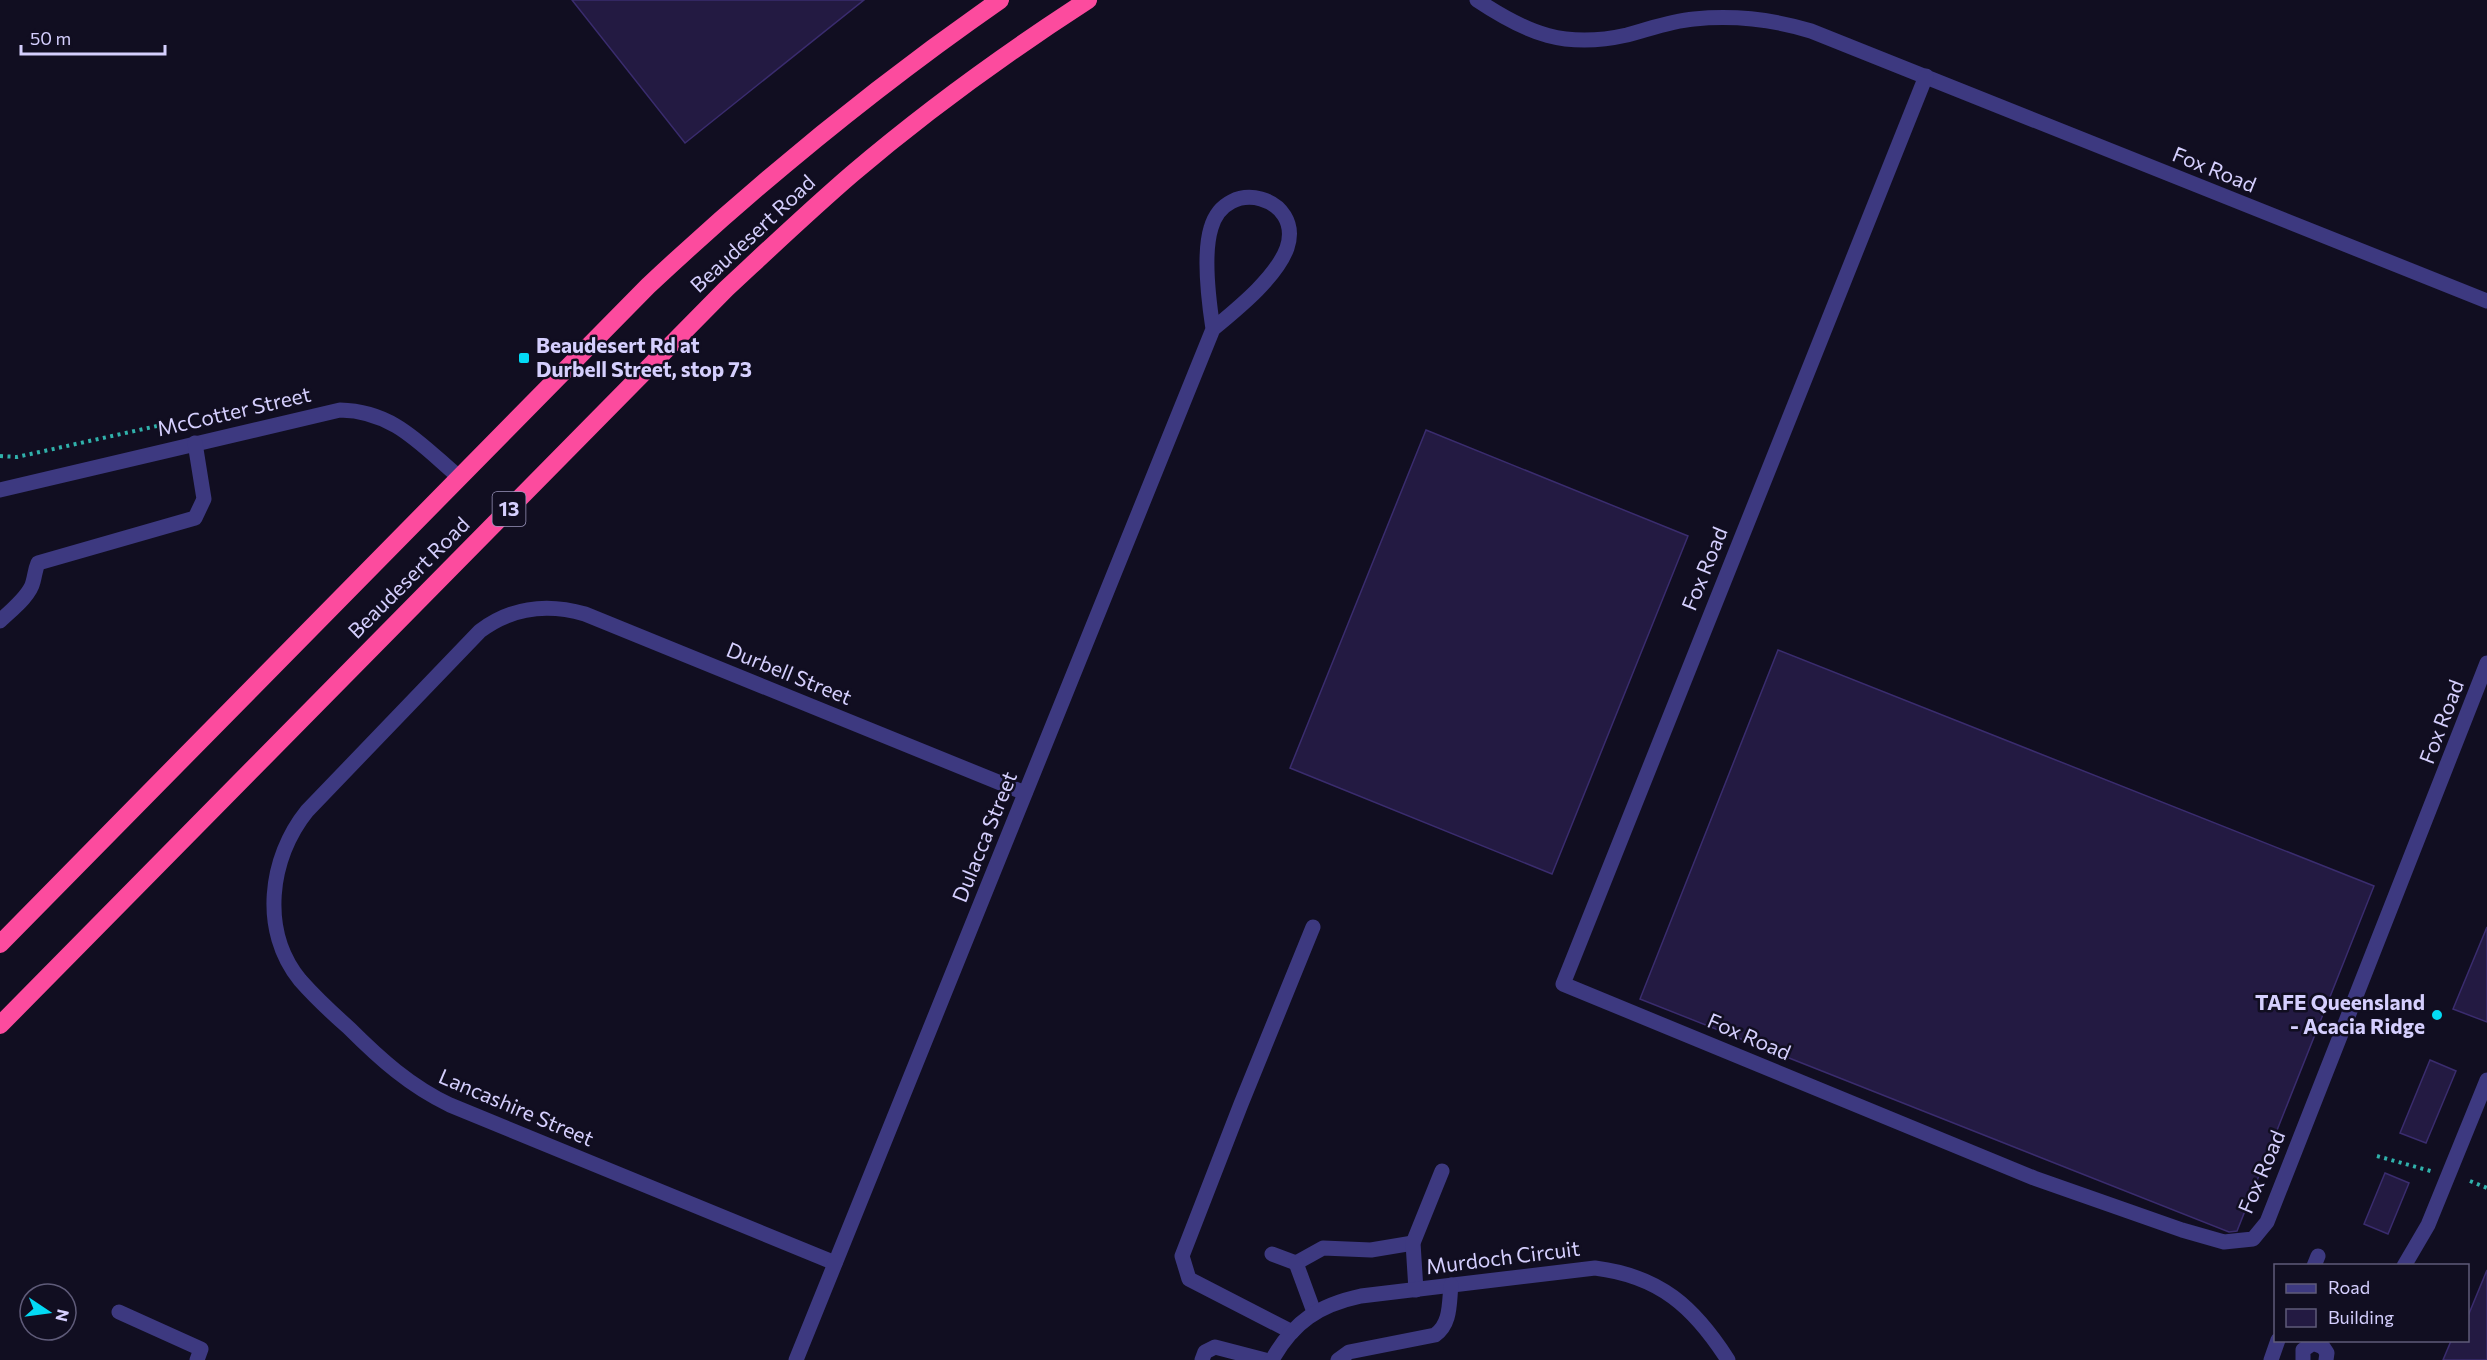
<svg xmlns="http://www.w3.org/2000/svg" width="2487" height="1360" font-family="Commissioner,sans-serif">
<style>
.building{fill:#231a42;stroke:#3a2c6e;stroke-width:1.5}
.lines{fill:none;stroke-linecap:round;stroke-linejoin:round}
.path{stroke:#30b1ab;stroke-width:4;stroke-dasharray:3 4.5;stroke-linecap:butt}
.minor{stroke:#3d3980;stroke-width:15}
.highway{stroke:#fc4b9e;stroke-width:18}
.poi-dot{fill:#03daf5;stroke:#110e21;stroke-width:2}
.labels{text-anchor:middle;stroke-width:5;stroke-linejoin:round;paint-order:stroke}
.shield{fill:#110e21;stroke:#9a95bc;stroke-width:1.5}
.shield-label{font-size:20px;font-weight:bold;fill:#d5cffe}
.street-label{font-size:21px;fill:#d5cffe;stroke:#110e21}
.poi-label{font-size:21px;font-weight:bold;fill:#d5cffe;stroke:#110e21;text-anchor:start}
</style>
<rect width="100%" height="100%" fill="#110e21"/>
<g class="building">
<polygon points="572,0 864,0 685,143"/>
<polygon points="1426,430 1688,536 1552,874 1290,768"/>
<polygon points="1778,650 2374,886 2237,1231 2229,1232 1640,999"/>
<polygon points="2487,927 2487,1022 2453,1009"/>
<polygon points="2430,1060 2456,1071 2426,1143 2400,1133"/>
<polygon points="2385,1173 2409,1183 2388,1234 2364,1224"/>
<polygon points="2487,1270 2487,1360 2443,1360 2451,1341 2468,1341 2468,1316"/>
</g>
<g class="lines">
<g class="path">
<polyline points="0,456 17,457 157,426"/>
<polyline points="2377,1156 2434,1172"/>
<polyline points="2470,1181 2487,1188"/>
</g>
<g class="minor">
<path d="M1477,0C1528,34 1565,49 1627,35C1650,29 1670,21 1694,19C1735,15 1772,19 1811,31L2487,301"/>
<polyline points="1926,76 1563,984 2034,1178 2182,1230 2224,1242 2253,1239 2267,1222 2487,663"/>
<path d="M0,490L340,410C394,411 421,445 460,478"/>
<path d="M0,621C10,611 30,596 33,582C35,575 35,570 38,563L195,518L204,499L195,443"/>
<polyline points="1272,1254 1296,1263 1323,1248 1371,1250 1413,1243"/>
<path d="M835,1263L450,1105C410,1086 380,1059 349,1028C332,1013 315,997 300,980C260,931 269,858 307,811L480,631C512,607 547,603 585,614L1025,793"/>
<polyline points="1296,1263 1314,1312"/>
<polyline points="2314,1266 2318,1256"/>
<polyline points="2404,1266 2428,1225 2487,1080"/>
<polyline points="1416,1290 1413,1243 1442,1171"/>
<polyline points="119,1312 201,1349 197,1360"/>
<polyline points="1292,1332 1189,1279 1182,1256 1241,1104 1313,927"/>
<path d="M796,1360L1213,329C1237,309 1276,278 1287,248C1304,197 1226,175 1211,228C1203,254 1209,303 1213,329"/>
<polyline points="1202,1360 1205,1352 1215,1347 1265,1360"/>
<path d="M1272,1360C1293,1322 1319,1305 1361,1296L1595,1268C1660,1276 1694,1307 1728,1360"/>
<path d="M1338,1360L1349,1352L1435,1335C1451,1324 1449,1303 1451,1285"/>
<polyline points="2271,1360 2278,1340"/>
<polyline points="2303,1360 2303,1350 2313,1343 2323,1347 2327,1353 2326,1360"/>
</g>
<g class="highway">
<path d="M0,944L648,286C759,182 875,87 1000,0"/>
<path d="M0,1025L726,289C768,250 809,211 852,174C926,111 1006,53 1088,0"/>
</g>
</g>
<g class="poi-dot">
<rect x="518" y="352" width="12" height="12" rx="3"/>
<circle cx="2437" cy="1015" r="6"/>
</g>
<g class="labels">
<rect class="shield" x="492.5" y="492" width="33" height="34" rx="4.5"/>
<g class="shield-label">
<text x="509" y="516">13</text>
</g>
<g class="street-label">
<text transform="translate(2214 170) rotate(22)" y="7">Fox Road</text>
<text transform="translate(753 234) rotate(-43)" y="7">Beaudesert Road</text>
<text transform="translate(234 412) rotate(-13)" y="7">McCotter Street</text>
<text transform="translate(1705 569) rotate(-68)" y="7">Fox Road</text>
<text transform="translate(409 578) rotate(-45)" y="7">Beaudesert Road</text>
<text transform="translate(789 674) rotate(22)" y="7">Durbell Street</text>
<text transform="translate(2442 722) rotate(-69)" y="7">Fox Road</text>
<text transform="translate(985 837) rotate(-68)" y="7">Dulacca Street</text>
<text transform="translate(1749 1037) rotate(23)" y="7">Fox Road</text>
<text transform="translate(516 1108) rotate(23)" y="7">Lancashire Street</text>
<text transform="translate(2262 1172) rotate(-67)" y="7">Fox Road</text>
<text transform="translate(1503 1258) rotate(-7)" y="7">Murdoch Circuit</text>
</g>
<g class="poi-label">
<text x="536" y="353">Beaudesert Rd at<tspan x="536" dy="24">Durbell Street, stop 73</tspan></text>
<text x="2425" y="1010" text-anchor="end">TAFE Queensland<tspan x="2425" dy="24">- Acacia Ridge</tspan></text>
</g>
</g>
<rect x="2274" y="1264" width="195" height="78" fill="#110e21" stroke="#5f5b79" stroke-width="1.5"/>
<rect x="2286" y="1284" width="30" height="9" fill="#3d3980" stroke="#5f5b79" stroke-width="1.5"/>
<text x="2328" y="1294" font-size="18" fill="#d5cffe">Road</text>
<rect x="2286" y="1309" width="30" height="18" fill="#231a42" stroke="#5f5b79" stroke-width="1.5"/>
<text x="2328" y="1324" font-size="18" fill="#d5cffe">Building</text>
<g transform="translate(48 1312) rotate(103)"><circle r="28" fill="#110e21" stroke="#5f5b79" stroke-width="1.5"/>
<path d="M0-4.5L10 22L0 15L-10 22Z" fill="#03daf5"/>
<text y="-9" font-size="16" font-weight="bold" text-anchor="middle" fill="#d5cffe">N</text>
</g>
<path d="M21 45v9h144v-9" fill="none" stroke="#d5cffe" stroke-width="3"/>
<text x="30" y="45" font-size="18" fill="#d5cffe" stroke="#110e21" stroke-width="4.5" paint-order="stroke">50 m</text>
</svg>
